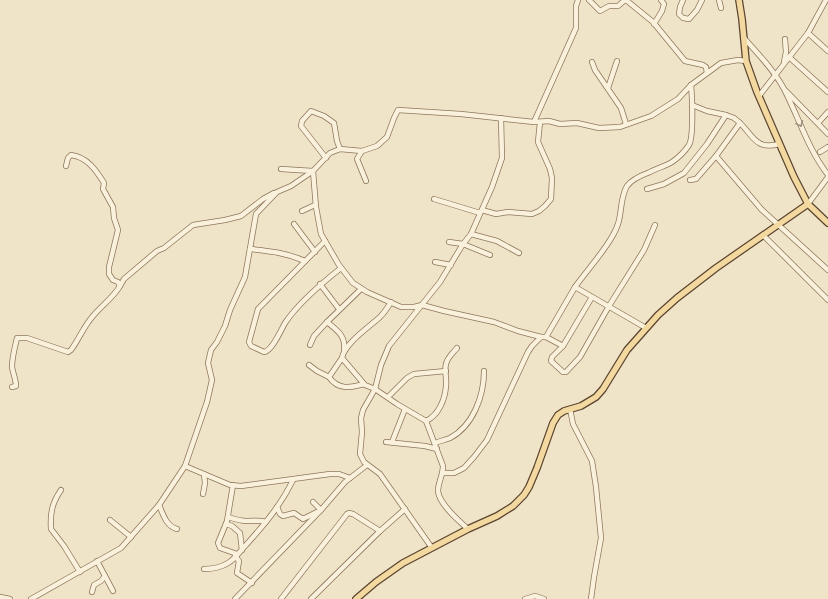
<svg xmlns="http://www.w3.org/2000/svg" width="828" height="599" font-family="'Source Serif 4',serif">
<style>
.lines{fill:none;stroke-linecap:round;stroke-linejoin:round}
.minor-casing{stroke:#8d765c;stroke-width:6}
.major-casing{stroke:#5b4430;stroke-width:8}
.minor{stroke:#faf1dc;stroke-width:4.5}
.major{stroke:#f3d9a0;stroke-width:5.5}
.oneway{stroke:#9c907e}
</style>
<rect width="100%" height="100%" fill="#f0e4c8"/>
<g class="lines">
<defs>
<g id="minor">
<polyline points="589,0 600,11 609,6 618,6 625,0"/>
<polyline points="626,0 653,22 685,61 703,65 706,67 707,73"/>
<polyline points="683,0 680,7 679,14 683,18 689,19 697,10 702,0"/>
<polyline points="719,0 721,8"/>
<polyline points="654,24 662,11 664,4 661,0"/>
<polyline points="808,33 826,0"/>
<path d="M744,38C758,54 774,70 784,89C799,118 808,149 828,175"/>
<polyline points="789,57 828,92"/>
<polyline points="592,62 595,70 621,108 626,124"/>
<polyline points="784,62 786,52 785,39"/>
<polyline points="608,88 617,61"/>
<polyline points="786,91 828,134"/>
<polyline points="759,96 808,33 828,51"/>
<polyline points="692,105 707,111 726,115"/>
<polyline points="534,122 576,28 576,6 578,0"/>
<path d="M740,123C754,137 756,150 779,144"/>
<polyline points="818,123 828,112"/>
<polyline points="362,151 357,159 366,181"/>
<polyline points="820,152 828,147"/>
<polyline points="716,156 762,210 828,270"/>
<polyline points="326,158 301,126 302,121 311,111 324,116 334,123 337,141 340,149"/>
<polyline points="281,169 313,171 316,207 321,234 339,265 353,283 367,292 401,307 414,307 422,305 444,311 494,322 518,331 541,337 546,337"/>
<polyline points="647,189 664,184 684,173 707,144 726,115 734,118 740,123 716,156 696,179 690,180"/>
<polyline points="434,199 480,213"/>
<polyline points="808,204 828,177"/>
<polyline points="482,210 496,214 508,212 532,214 539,211 545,206 551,199 552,178 550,169 538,142 540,122"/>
<polyline points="302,211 315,205"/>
<polyline points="294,224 315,252"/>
<polyline points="471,234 497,241 519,253"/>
<polyline points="763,235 828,300"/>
<path d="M325,241L258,309L249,342L251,346L264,352C272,351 281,330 285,323C299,302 322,283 341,268"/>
<polyline points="449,242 463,244 490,255"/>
<path d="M250,249C270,251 287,253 305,261"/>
<polyline points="435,262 451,265"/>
<polyline points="320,284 339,309"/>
<polyline points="120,286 124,279 157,251 164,248 193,225 225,220 241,216 263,199 274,193"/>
<path d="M575,287C587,270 612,243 618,224C622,212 620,198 627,186C632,179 642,175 650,172C657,168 666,166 672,162C678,158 685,151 689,145C694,136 692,95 691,85"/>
<path d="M391,302C388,307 384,313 380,317C369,327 344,344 342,358L365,385L375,389L397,404L426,421L443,466C443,475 438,483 438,491C439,504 459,521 468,529"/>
<polyline points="609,306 580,357 566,372 563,372 551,361 552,357 563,346 546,337 575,287 646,328"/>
<polyline points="609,306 644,250 655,225"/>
<polyline points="310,345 314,336 327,322"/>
<polyline points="563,346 592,297"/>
<path d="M344,351C346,336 338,331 327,322L361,289"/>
<path d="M342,358L329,377C338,390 350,388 364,384"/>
<polyline points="309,365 317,371 329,377"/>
<path d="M12,387L16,386C16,379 13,374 12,367C12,357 15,347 17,338H27L68,352L71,350C79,339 84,326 93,316C102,305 113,298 120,286L118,282L113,280L109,274V267L118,230L114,218L113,207L103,189L104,183C96,170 87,157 71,155L68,158L66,166"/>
<polyline points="388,397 407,378 414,374 446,371"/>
<polyline points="570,409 573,424 592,461 596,487 601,538 594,577 591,599"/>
<path d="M426,421C439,415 445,399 446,386C447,379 444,371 446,364C447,358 453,353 457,348"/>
<polyline points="386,442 425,446 437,449"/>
<polyline points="392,442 405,409"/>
<path d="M435,443C440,441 445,440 450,438C473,426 484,396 484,371"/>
<polyline points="185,466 230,485 241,486 330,474 339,474 350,478"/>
<polyline points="443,473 454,473 464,468 474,457 487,440 528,352 532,346 541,337"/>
<polyline points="233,485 227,521 218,543 220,548 237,554"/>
<path d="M61,490C52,503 50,513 51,529L64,546L80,572"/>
<polyline points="203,494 205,483 204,474"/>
<polyline points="313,502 321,510"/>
<path d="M159,505C163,514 166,526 177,529"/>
<polyline points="277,507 280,514 283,516 294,513 303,519 319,511"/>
<path d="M228,517C234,519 241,521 247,521C255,521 259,520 266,522"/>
<polyline points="110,520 131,537"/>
<polyline points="226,524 232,526 240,533 242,550"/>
<polyline points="432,548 380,474 364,462 360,454 362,432 361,418 363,410 375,389 381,365 389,346 440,282 463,244 471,234 492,187 502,158 501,118"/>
<polyline points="235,556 239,561 237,573 252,583"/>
<path d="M204,569C213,569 220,568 228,563C235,559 240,551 246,545C264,525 281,505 293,480"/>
<polyline points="105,576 113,591"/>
<polyline points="92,592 94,585 101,581 105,576 97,561"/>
<polyline points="0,597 10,599"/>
<polyline points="31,599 121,548 159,505 185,466 207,402 212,380 208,363 211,350 217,342 225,326 230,310 245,277 256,214 277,192 291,186 313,171 330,153 340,149 362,151 377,146 387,137 394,118 398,110 461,114 534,122 549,121 560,124 577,123 599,128 620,127 651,116 678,99 691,85 721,63 738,60 746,61"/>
<polyline points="235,599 321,510 345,482 367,465"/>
<polyline points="281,599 347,514 349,513 353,514 380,531"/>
<polyline points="311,599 380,531 405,509"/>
<polyline points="525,599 535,596 544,599"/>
</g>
<g id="major">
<polyline points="739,0 742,19 746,61 757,92 794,177 808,204 828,223"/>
<polyline points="356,599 376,582 403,563 468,529 497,516 513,506 524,495 529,487 537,468 553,423 558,415 564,411 581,406 596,397 603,389 627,350 658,315 677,298 716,268 808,204"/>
</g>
</defs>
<use href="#minor" class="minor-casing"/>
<use href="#major" class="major-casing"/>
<use href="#minor" class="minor"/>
<use href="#major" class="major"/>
</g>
<defs><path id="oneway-chevron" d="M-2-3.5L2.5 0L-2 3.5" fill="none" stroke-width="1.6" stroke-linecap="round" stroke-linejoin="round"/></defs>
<use class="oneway" href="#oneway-chevron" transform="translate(800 124) rotate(66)"/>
</svg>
